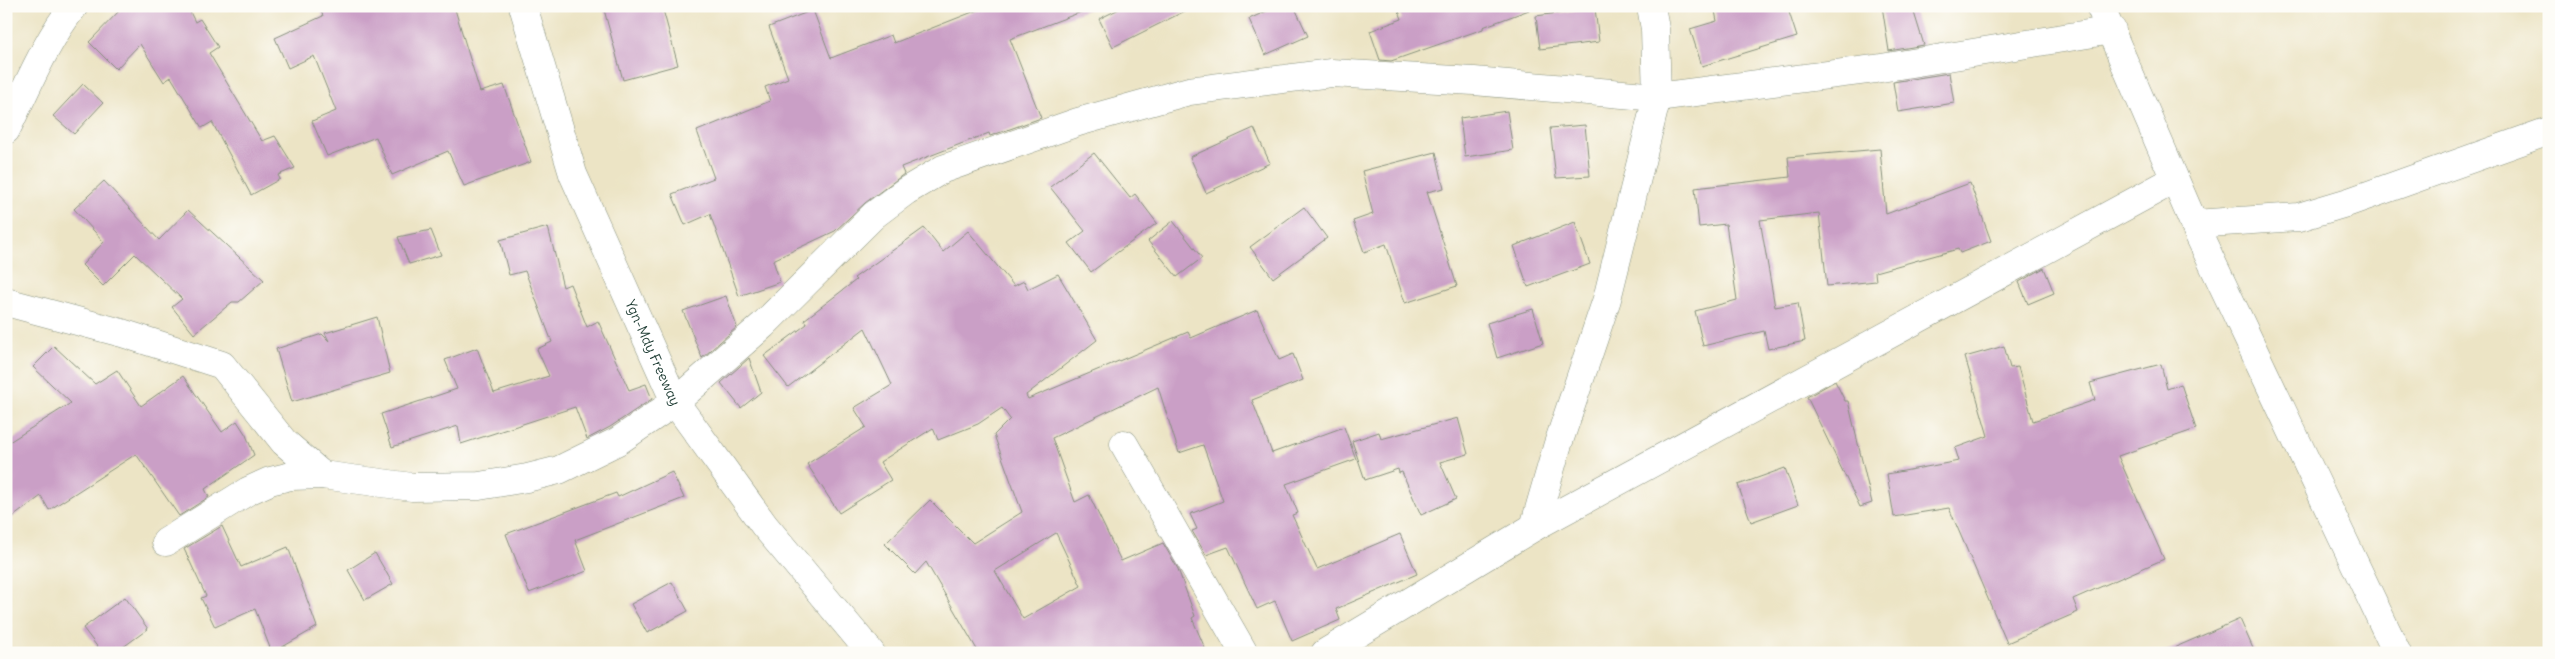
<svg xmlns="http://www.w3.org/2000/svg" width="2555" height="659" font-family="Delius,sans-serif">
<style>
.building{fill:#ca9fc6;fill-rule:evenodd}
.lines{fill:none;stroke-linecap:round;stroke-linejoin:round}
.street-casing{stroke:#86907c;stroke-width:29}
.primary-casing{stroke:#86907c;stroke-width:29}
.street{stroke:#fff;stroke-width:28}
.primary{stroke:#fff;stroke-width:28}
.labels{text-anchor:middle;stroke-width:4.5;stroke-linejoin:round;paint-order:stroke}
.street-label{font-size:14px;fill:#1f3d34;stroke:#fdfcf7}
</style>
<rect width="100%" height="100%" fill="#fdfcf7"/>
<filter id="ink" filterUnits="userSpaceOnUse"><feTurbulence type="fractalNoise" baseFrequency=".02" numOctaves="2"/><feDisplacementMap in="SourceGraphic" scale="10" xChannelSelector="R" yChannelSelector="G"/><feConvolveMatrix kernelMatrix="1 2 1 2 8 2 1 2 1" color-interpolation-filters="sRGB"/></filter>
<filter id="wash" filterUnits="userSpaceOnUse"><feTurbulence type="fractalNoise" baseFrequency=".0096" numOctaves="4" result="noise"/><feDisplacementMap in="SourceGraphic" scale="20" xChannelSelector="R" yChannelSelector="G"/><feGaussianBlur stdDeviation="1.12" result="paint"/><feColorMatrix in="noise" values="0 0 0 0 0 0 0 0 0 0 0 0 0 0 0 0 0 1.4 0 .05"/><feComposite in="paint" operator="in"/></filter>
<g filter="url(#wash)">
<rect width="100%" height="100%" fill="#ece4c5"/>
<g id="blocks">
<g class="building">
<polygon points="124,6 187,6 195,22 200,19 218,47 209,53 262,141 275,136 295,168 278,175 280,179 251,195 212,122 202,128 171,77 164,82 140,44 116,69 89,42"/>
<polygon points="319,6 454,6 480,92 504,85 531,162 464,186 448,151 392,175 376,137 327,156 312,121 336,111 314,56 288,68 275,38 323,16"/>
<polygon points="603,6 662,6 678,65 623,80"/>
<polygon points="988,6 1089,6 1089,9 1010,39 1041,118 990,136 989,133 901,167 904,174 865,203 835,231 773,260 780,282 739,296 710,214 685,225 672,194 714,178 697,131 770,101 765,87 788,78 769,27 813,10 831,58 891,35 894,43"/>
<polygon points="1125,6 1195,6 1113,47 1099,19"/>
<polygon points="1278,6 1294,6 1308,36 1265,55 1249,19"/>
<polygon points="1397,6 1529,6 1529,10 1483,27 1483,29 1391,61 1380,60 1370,31 1402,19"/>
<polygon points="1714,6 1787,6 1797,37 1702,66 1690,29 1717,21"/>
<polygon points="1882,6 1912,6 1924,45 1889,51"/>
<polygon points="1595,8 1599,42 1540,49 1536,16"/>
<polygon points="1949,73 1954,103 1898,112 1893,82"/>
<polygon points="83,84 103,103 74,134 53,116"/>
<polygon points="1507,111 1513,150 1465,157 1460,118"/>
<polygon points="1585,125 1590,176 1556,178 1550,128"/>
<polygon points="1254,128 1270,163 1206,193 1190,157"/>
<polygon points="1880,149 1886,214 1970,183 1991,241 1960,253 1958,249 1875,272 1876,281 1827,286 1819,213 1760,220 1775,307 1798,303 1805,341 1768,349 1764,331 1703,346 1695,311 1737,300 1726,224 1699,227 1695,188 1790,177 1788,157"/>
<polygon points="1436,152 1444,188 1427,192 1457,286 1405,303 1386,244 1364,252 1353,221 1373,214 1362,171"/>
<polygon points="1094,153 1130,198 1135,194 1157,223 1091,272 1069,243 1085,231 1050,187"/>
<polygon points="104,181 159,240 188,210 264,280 239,302 232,302 194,334 172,307 182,299 135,254 103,286 82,265 104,242 74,209"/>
<polygon points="1304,207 1327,238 1273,278 1250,247"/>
<polygon points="1173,221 1202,258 1177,277 1148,241"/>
<polygon points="1575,222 1590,264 1528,287 1514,246"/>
<polygon points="548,227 563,287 570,284 587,327 598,321 629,390 646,384 652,399 610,427 587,439 575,407 461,444 458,426 392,447 381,414 457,389 445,360 477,348 494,393 549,376 537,349 552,342 525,271 509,275 500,240"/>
<path d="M924,228L943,252L968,231L1014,286L1024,281L1028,289L1058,274L1097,340L1026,395L1028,399L1188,332L1191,338L1257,310L1279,360L1293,354L1303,380L1252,400L1272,453L1344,427L1356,459L1286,484L1298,513L1292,515L1317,569L1400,534L1417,574L1336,609L1340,620L1292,641L1275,601L1257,609L1228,547L1206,555L1192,531L1197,529L1190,514L1223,501L1203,445L1179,453L1158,387L1052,438L1075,502L1089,495L1121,561L1163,543L1178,569L1195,616L1192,618L1207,653H979L926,562L915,574L885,544L930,500L973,543L1022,512L994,435L1010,419L1002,408L978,424L938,440L933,428L880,462L891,480L839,513L807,464L866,427L854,408L892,385L865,328L788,387L764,356L807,324L804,320L856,280L854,278ZM1056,533L1081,586L1023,619L995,571Z"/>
<polygon points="431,230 441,255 409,264 398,237"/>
<polygon points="2044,268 2054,293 2028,304 2019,282"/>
<polygon points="726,296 737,327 702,358 683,311"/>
<polygon points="1533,309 1543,343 1497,358 1487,323"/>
<polygon points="377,317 390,373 292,402 276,349 322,334 329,341 325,333"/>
<polygon points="54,346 95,384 117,370 141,406 183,376 222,432 237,421 246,435 254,455 205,489 209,497 179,516 136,454 49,510 41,496 6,522 6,444 71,403 33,367"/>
<polygon points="2004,346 2010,368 2018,367 2033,421 2095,400 2090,383 2161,364 2167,389 2181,384 2196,429 2118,456 2164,559 2073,599 2078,612 2007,643 1949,508 1894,517 1887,474 1959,461 1955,448 1988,436 1965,357"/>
<polygon points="749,358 761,392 741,408 721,383"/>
<polygon points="1835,381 1845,401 1848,401 1872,503 1860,507 1807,397"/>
<polygon points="1458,418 1468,454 1440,462 1456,499 1421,515 1402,472 1399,473 1398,469 1365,480 1352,441 1379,432 1381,439"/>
<polygon points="1785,468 1798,505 1751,522 1738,485"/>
<polygon points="672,472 684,498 575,540 587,571 529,593 506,534 616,493 618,497"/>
<polygon points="222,526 241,567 288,547 317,627 272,653 255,609 215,627 201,598 206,596 184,549"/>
<polygon points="375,553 393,584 365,600 348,570"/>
<polygon points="672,582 688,611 647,633 631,604"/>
<polygon points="125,597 148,629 115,653 102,653 83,628"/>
<polygon points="2240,619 2255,653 2162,653"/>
</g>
</g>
</g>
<g filter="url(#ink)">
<use href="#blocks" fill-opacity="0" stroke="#86907c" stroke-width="1"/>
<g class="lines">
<defs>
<g id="street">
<polyline points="2100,6 2198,233 2397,653"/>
<path d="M6,130C26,90 46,40 74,6"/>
<polyline points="2194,224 2299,217 2349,202 2549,131"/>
<polyline points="6,302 122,333 222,365 284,442 322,475"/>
<polyline points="1124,444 1244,653"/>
<polyline points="1534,527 2174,180"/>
<polyline points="166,542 248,491 270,481 291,476 322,475 412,487 479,486 527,478 559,470 618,441 675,402 763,325 874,215 906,191 943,169 1078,122 1189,91 1331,73 1474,81 1657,97 1875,69 2112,30"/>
<polyline points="1325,653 1534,527 1557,447 1607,299 1657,97 1655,29 1651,6"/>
</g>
<g id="primary">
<path id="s1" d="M523,6L573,174L675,402L764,525L871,653"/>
</g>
</defs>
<use href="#street" class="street-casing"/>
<use href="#primary" class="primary-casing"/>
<use href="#street" class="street"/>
<use href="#primary" class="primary"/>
</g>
</g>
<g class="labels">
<g class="street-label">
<text dy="5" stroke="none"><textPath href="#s1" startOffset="371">Ygn-Mdy Freeway</textPath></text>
</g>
</g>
<rect width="2555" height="659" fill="none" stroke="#fdfcf7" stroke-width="25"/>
</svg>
